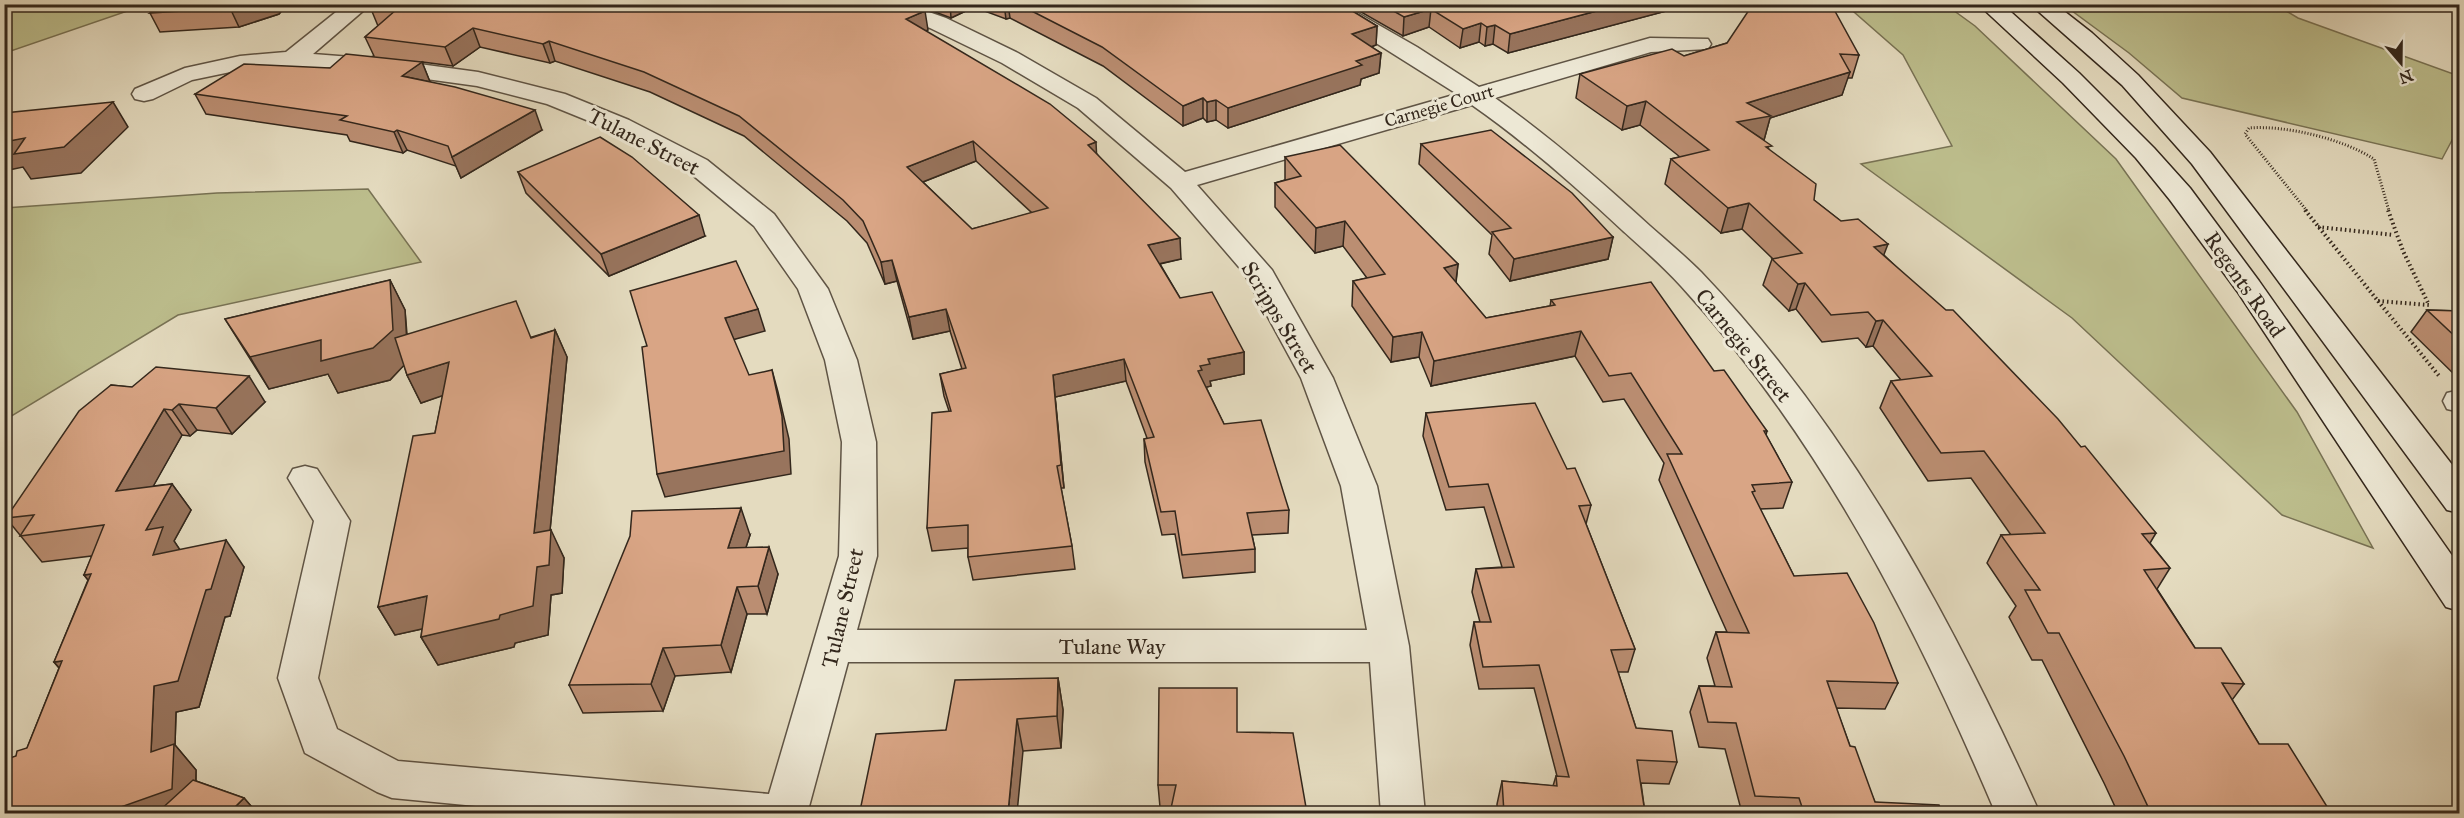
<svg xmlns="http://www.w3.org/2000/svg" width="2464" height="818" font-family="'IM FELL Great Primer',serif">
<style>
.green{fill:#bcbd8c;stroke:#787254;stroke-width:1.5}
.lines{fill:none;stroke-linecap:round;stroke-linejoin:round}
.minor-casing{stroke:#5f5445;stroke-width:3}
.secondary-casing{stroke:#33271c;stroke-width:3}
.path-far1{stroke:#33271c;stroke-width:3;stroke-dasharray:1 2;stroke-linecap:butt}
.path{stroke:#33271c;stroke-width:4;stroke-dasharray:1.5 3;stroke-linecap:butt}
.minor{fill:#ede8d5;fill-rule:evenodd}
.secondary{fill:#ede8d5;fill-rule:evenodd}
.wall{fill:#bb8e72;stroke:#33271c;stroke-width:1.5;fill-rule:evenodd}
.shaded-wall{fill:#98745d;stroke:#33271c;stroke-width:1.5}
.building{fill:#d9a585;stroke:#33271c;stroke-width:1.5;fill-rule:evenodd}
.labels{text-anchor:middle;stroke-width:6;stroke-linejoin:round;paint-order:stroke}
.far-street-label{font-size:18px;fill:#33271c;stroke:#ede8d5}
.street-label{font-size:22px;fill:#33271c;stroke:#ede8d5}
</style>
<rect width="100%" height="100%" fill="#e4dbbf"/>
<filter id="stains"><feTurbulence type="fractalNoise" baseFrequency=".00333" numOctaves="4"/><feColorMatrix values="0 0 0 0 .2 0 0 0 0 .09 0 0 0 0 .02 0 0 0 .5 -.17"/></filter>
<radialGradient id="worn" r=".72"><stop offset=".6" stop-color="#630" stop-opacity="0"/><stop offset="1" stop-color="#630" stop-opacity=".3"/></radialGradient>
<g class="green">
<polygon points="5,4 145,4 145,5 5,53"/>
<polygon points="1846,5 1946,5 1975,26 2116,159 2297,412 2373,548 2282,515 2072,318 1861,164 1952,146 1903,55"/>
<polygon points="2064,5 2276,5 2298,18 2459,76 2459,127 2442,159 2182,98 2129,53"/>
<polygon points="368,189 421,262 178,315 5,420 5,208 217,193"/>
</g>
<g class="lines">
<defs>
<g id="minor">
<path d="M346,4H371L313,54L390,60L478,72L565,94L629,120L707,160L774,214L828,289L857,360L876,442L877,556L857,630H1367L1341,486L1301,378L1244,273L1171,188L1078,108L1002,63L930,28L876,9L873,4H906L946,18L1018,53L1096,98L1185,172L1457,94L1314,4H1342L1417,47L1479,87L1650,38L1708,39L1711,44L1708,49L1651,52L1495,98C1550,137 1601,181 1650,226C1667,241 1685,256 1701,272C1849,427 1953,620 2040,814H1996C1916,625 1820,438 1681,286C1663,266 1642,248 1622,230C1574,185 1525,142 1472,105L1197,185L1272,270L1333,378L1377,486L1409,646L1425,814H1381L1370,662H848L807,814H561L392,798L377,792L305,753L278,678L314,521L288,478L293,469L305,466L317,469L350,521L318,678L337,729L398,761L769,794L839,556L842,442L825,360L798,289L754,226L689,172L611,130L547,104L477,86L390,74L292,66L240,70L192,80L153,99L144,101L135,99L132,94L135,89L185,68L240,56L286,52Z"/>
<polygon points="2460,390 2460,412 2447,409 2443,401 2447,393"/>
</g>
<g id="secondary">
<polygon points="1978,4 2002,4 2079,73 2154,148 2190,188 2259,281 2460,567 2460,611 2446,607 2237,291 2170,200 2136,158 2063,83"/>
<polygon points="2030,4 2055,4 2092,33 2138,75 2210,152 2460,475 2460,513 2447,510 2192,164 2122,85"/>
</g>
</defs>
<use href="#minor" class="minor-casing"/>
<use href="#secondary" class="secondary-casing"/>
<path class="path-far1" d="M2307,211L2245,134L2249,128C2286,125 2343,139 2374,159L2389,211"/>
<g class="path">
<polyline points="2305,210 2378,301"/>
<polyline points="2318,227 2394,235"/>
<polyline points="2378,301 2429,305 2403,251 2388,210"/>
<polyline points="2378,301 2440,377"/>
</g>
<use href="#minor" class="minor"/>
<use href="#secondary" class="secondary"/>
</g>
<g class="wall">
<polygon points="164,4 287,4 279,14 239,27 160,32 150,13"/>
<path d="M376,4L928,30L925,31L1097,154L1181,259L1160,264L1180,298L1244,352V374L1210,381L1211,386L1206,387L1224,424L1289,510L1288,533L1252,535L1255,549V572L1183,578L1175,534L1162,535L1145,462L1144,439L1147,438L1126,381L1055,397L1064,488H1061L1072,546L1075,569L973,580L968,557V548L932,551L927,528L949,411L944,396L940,374L962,369L950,331L913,339L897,281L885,284L867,243L847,221L744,136L650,92L555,61L550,63L480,47L453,66L422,62L430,82L542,130L461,178L456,166L407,150L403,153L350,141L347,135L206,114L195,94L330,68L374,56L365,37L378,26L371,9ZM976,161L1032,213L972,229L923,182Z"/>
<polygon points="914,4 1341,4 1377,26 1376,45 1371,47 1381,53 1379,73 1361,79 1360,85 1228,128 1216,120 1207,122 1203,118 1183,126 1103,66 1010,18 1006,19 974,7 951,18"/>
<polygon points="1347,4 1675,4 1674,9 1508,53 1493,44 1485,46 1479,42 1460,48 1429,27 1403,36"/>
<polygon points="1727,43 1859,55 1852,78 1847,78 1842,95 1770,118 1764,140 1770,151 1814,200 1884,255 2081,447 2156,533 2150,543 2170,568 2157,589 2195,648 2244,684 2232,700 2259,744 2331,813 2118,813 2104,783 2042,660 2032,660 2009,617 2016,606 1987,563 2001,535 2011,535 1971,478 1928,481 1880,408 1891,381 1901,380 1873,346 1866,347 1858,338 1822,342 1796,309 1789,311 1763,285 1772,259 1773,259 1742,229 1721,233 1665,184 1671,159 1680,157 1640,125 1622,130 1576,98 1580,74 1684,56"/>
<polygon points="1421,144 1613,237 1608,259 1510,281 1489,254 1492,235 1419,164"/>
<polygon points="1285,157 1458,264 1456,283 1486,318 1550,306 1551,300 1714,371 1767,431 1766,435 1792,482 1783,508 1760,509 1794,576 1898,683 1885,709 1836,708 1850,746 1875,802 1942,813 1742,813 1725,749 1699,747 1690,712 1699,686 1715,686 1707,658 1716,632 1727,632 1659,480 1664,463 1624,399 1603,402 1575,356 1431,386 1419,357 1391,362 1352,306 1353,281 1367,278 1343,246 1315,253 1275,207 1275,183 1285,180"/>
<polygon points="518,172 705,236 609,276 526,193"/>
<polygon points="390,280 405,310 407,334 532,337 555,330 567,357 550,530 564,558 562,593 551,595 548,635 515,643 514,647 438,665 421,637 422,629 395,635 378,607 435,433 443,395 421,403 407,375 404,365 390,380 338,393 328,374 269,389 225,319"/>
<polygon points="2427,310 2460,311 2460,380 2411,332"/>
<polygon points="111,385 265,402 232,434 197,430 190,436 182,435 153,486 172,484 191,510 174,541 180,550 244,567 230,616 225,617 199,707 176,712 175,745 196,770 196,781 244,798 257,813 4,813 16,756 27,748 59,668 54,662 88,580 84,575 92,556 42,562 6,518"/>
<polygon points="1426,413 1567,469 1591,505 1586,524 1635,649 1628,672 1618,672 1636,728 1677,762 1669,784 1641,783 1645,813 1497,813 1497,804 1502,781 1553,786 1556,776 1557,776 1534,688 1479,689 1470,645 1474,622 1480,622 1472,592 1476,569 1502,567 1484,507 1446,510 1423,436"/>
<polygon points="750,535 746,547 778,574 767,614 747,614 731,672 675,676 663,711 583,713 569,685"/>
<polygon points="1058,678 1063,710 1061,748 1023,751 861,806 946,730"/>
<polygon points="1237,732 1172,807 1160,807 1158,785"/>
</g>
<g class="shaded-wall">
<polygon points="241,4 287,4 279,14 239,27 230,8"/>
<polygon points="950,4 973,4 974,7 951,18"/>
<polygon points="1004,4 1008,4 1010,18 1006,19"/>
<polygon points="1623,4 1675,4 1674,9 1508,53 1510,34"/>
<polygon points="1431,9 1429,27 1403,36 1404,17"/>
<polygon points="925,11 928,30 909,38 906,19"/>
<polygon points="1481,23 1479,42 1460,48 1463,29"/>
<polygon points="1495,25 1493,44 1485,46 1487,27"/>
<polygon points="1377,26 1376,45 1351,54 1352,34"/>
<polygon points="473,28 480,47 453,66 445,47"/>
<polygon points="549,41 555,61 550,63 543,44"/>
<polygon points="1381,53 1379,73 1361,79 1360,85 1228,128 1228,108 1356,61"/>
<polygon points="422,62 430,82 402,76"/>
<polygon points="1850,72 1842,95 1770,118 1764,140 1737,122 1747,103"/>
<polygon points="1203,98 1203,118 1183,126 1183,106"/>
<polygon points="1216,100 1216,120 1207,122 1207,102"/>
<polygon points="1646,101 1640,125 1622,130 1627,106"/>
<polygon points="113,102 128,127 81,173 31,179 23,167 4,171 4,142"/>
<polygon points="535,110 542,130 461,178 452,157"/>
<polygon points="397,130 407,150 403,153 394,132"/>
<polygon points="973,141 976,161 910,187 907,167"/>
<polygon points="1096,142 1097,163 1088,145"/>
<polygon points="1749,203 1742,229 1721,233 1728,208"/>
<polygon points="699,215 705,236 609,276 601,254"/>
<polygon points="1345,221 1343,246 1315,253 1316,228"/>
<polygon points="1613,237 1608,259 1510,281 1514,259"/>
<polygon points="1180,238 1181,259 1149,266 1148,245"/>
<polygon points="1888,244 1878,270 1874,247"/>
<polygon points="892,260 897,281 885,284 881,262"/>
<polygon points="1458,264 1455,289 1444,268"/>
<polygon points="390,280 405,310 408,361 390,380 338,393 328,374 269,389 250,357"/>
<polygon points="1805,283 1796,309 1789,311 1798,284"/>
<polygon points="758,309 765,331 732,340 725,318"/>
<polygon points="946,309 950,331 913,339 909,317"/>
<polygon points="1883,320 1873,346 1866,347 1876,321"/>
<polygon points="555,330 567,357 547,561 534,533"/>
<polygon points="1581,331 1575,356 1431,386 1434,361"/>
<polygon points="1422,332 1419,357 1391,362 1393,337"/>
<polygon points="1244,352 1244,374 1210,381 1211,386 1203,388 1198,371 1200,366 1208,359"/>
<polygon points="1124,359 1126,381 1055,397 1064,488 1053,375"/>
<polygon points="449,362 462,389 421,403 407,375"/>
<polygon points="772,370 778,392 789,439 791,474 665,497 657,474"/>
<polygon points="249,376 265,402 232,434 216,408"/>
<polygon points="179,404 197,430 190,436 172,410"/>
<polygon points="164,409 182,435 136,517 116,491"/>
<polygon points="172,484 191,510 174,541 182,553 153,555 146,530"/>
<polygon points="741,508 750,535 737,575 728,548"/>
<polygon points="551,530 564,558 562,593 551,595 548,635 515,643 514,647 438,665 421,637 500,615 537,567"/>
<polygon points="226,540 244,567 230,616 225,617 199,707 176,712 175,745 196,770 195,813 104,813 151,752 154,686 206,590"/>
<polygon points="769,547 778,574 767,614 758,586"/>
<polygon points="91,574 106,602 84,575"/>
<polygon points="737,587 747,614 731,672 721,645"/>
<polygon points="427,596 444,624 395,635 378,607"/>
<polygon points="663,648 675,676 663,711 651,684"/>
<polygon points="62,661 78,689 54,662"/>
<polygon points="1058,678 1063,710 1061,748 1057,716"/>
<polygon points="1017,719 1023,751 1017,813 1008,813"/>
<polygon points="244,798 257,813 229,813"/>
</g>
<g class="building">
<polygon points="164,4 241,4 230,8 150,13"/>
<path d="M376,4H907L925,11L906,19L1050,104L1096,142L1088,145L1180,238L1148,245L1180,298L1212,292L1244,352L1208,359L1210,364L1200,366L1202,370L1198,371L1224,424L1261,420L1289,510L1247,513L1255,549L1182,555L1175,511L1161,512L1144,439L1154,437L1124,359L1053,375L1061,465L1057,466L1072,546L968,557V525L927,528L932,413L951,411L940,374L966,368L946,309L909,317L892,260L881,262L863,221L843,200L739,116L644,72L549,41L543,44L473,28L445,47L365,37L397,9H371ZM973,141L1048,208L972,229L907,167Z"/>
<polygon points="1018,4 1341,4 1377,26 1352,34 1381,53 1356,61 1362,65 1228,108 1216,100 1207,102 1203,98 1183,106 1102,47"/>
<polygon points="1381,4 1623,4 1510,34 1495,25 1487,27 1481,23 1463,29 1431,9 1404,17"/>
<polygon points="1753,4 1831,4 1859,55 1840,54 1850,72 1747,103 1771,116 1737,122 1772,146 1766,147 1816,184 1814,200 1841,221 1858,219 1888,244 1874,247 1946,310 1953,310 2058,419 2081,447 2085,446 2156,533 2142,534 2170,568 2144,570 2195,648 2221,648 2244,684 2222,683 2259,744 2288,744 2331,813 2151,813 2124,756 2059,633 2048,633 2025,590 2040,590 2001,535 2045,533 1984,451 1941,453 1891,381 1932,376 1883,320 1876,321 1868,312 1831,315 1805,283 1798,284 1772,259 1802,253 1749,203 1728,208 1671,159 1709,150 1646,101 1627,106 1580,74 1672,49 1684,56 1727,43"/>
<polygon points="346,54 422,62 402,76 455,87 535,110 452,157 448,146 397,130 394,132 340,120 347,116 195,94 244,64 330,68"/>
<polygon points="113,102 64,147 14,154 25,138 4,142 4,113"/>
<polygon points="1491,130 1572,193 1613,237 1514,259 1492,232 1511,228 1421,144"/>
<polygon points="600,137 632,157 699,215 601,254 518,172"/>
<polygon points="1340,145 1458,264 1444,268 1486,318 1555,305 1551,300 1651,282 1714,371 1724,370 1767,431 1764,431 1792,482 1752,485 1755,491 1752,492 1794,576 1847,573 1874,623 1898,683 1827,681 1850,746 1855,747 1875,802 1939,805 1942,813 1804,813 1799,798 1755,796 1736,723 1708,722 1699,686 1732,687 1716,632 1749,633 1667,454 1682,454 1631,373 1609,376 1581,331 1434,361 1422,332 1393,337 1353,281 1385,274 1345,221 1316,228 1275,183 1301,176 1285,157"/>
<polygon points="736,261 758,309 725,318 749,375 772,370 782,416 784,451 657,474 642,347 647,346 630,291"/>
<polygon points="390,280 393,330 373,348 321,361 321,340 250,357 225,319"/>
<polygon points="516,301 531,338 555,330 534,533 551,530 549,565 537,567 533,606 500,615 499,619 421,637 427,596 378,607 413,436 435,433 449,362 407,375 395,338"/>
<polygon points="2427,310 2460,311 2460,341"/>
<polygon points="156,367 249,376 216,408 179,404 172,410 164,409 116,491 172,484 146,530 163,527 153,555 226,540 211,589 206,590 178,681 154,686 151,752 174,744 172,789 104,813 4,813 4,760 16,756 17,751 27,748 62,661 54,662 91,574 84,575 104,525 20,536 34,515 6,518 79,411 111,385 132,387"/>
<polygon points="1535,403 1567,469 1575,468 1591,505 1579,506 1635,649 1611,650 1636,728 1672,731 1677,762 1637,760 1645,813 1504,813 1502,781 1557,786 1556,776 1569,777 1539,665 1483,667 1474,622 1491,622 1476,569 1514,567 1488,484 1449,487 1426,413"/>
<polygon points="741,508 728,548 769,547 758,586 737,587 721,645 663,648 651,684 569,685 630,536 632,511"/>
<polygon points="1058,678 1057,716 1017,719 1008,813 858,813 861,806 876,734 946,730 955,680"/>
<polygon points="1159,688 1237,688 1237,732 1293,733 1307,813 1170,813 1176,785 1158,785"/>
<polygon points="193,780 244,798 229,813 157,813"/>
</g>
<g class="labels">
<g class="far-street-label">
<text transform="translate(1439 106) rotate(-16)" y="6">Carnegie Court</text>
</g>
<g class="street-label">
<text transform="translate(644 141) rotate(27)" y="8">Tulane Street</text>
<text transform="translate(2245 284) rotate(55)" y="8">Regents Road</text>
<text transform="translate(1280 317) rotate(59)" y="8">Scripps Street</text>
<text transform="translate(1744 345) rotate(51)" y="8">Carnegie Street</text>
<text transform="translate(842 608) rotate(-77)" y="8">Tulane Street</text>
<text x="1112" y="654">Tulane Way</text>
</g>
</g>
<rect width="2464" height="818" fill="none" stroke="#e4dbbf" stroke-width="24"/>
<rect x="6" y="6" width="2452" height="806" fill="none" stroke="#33271c" stroke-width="3"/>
<rect x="12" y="12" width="2440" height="794" fill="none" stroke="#33271c" stroke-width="1.5"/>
<g transform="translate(2401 63) rotate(160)" stroke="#ede8d5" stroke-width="4.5" paint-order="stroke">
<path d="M0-4.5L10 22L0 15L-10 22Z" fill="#33271c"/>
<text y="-9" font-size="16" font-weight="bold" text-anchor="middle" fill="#33271c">N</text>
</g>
<rect width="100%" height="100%" filter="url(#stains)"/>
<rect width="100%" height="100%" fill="url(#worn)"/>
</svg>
